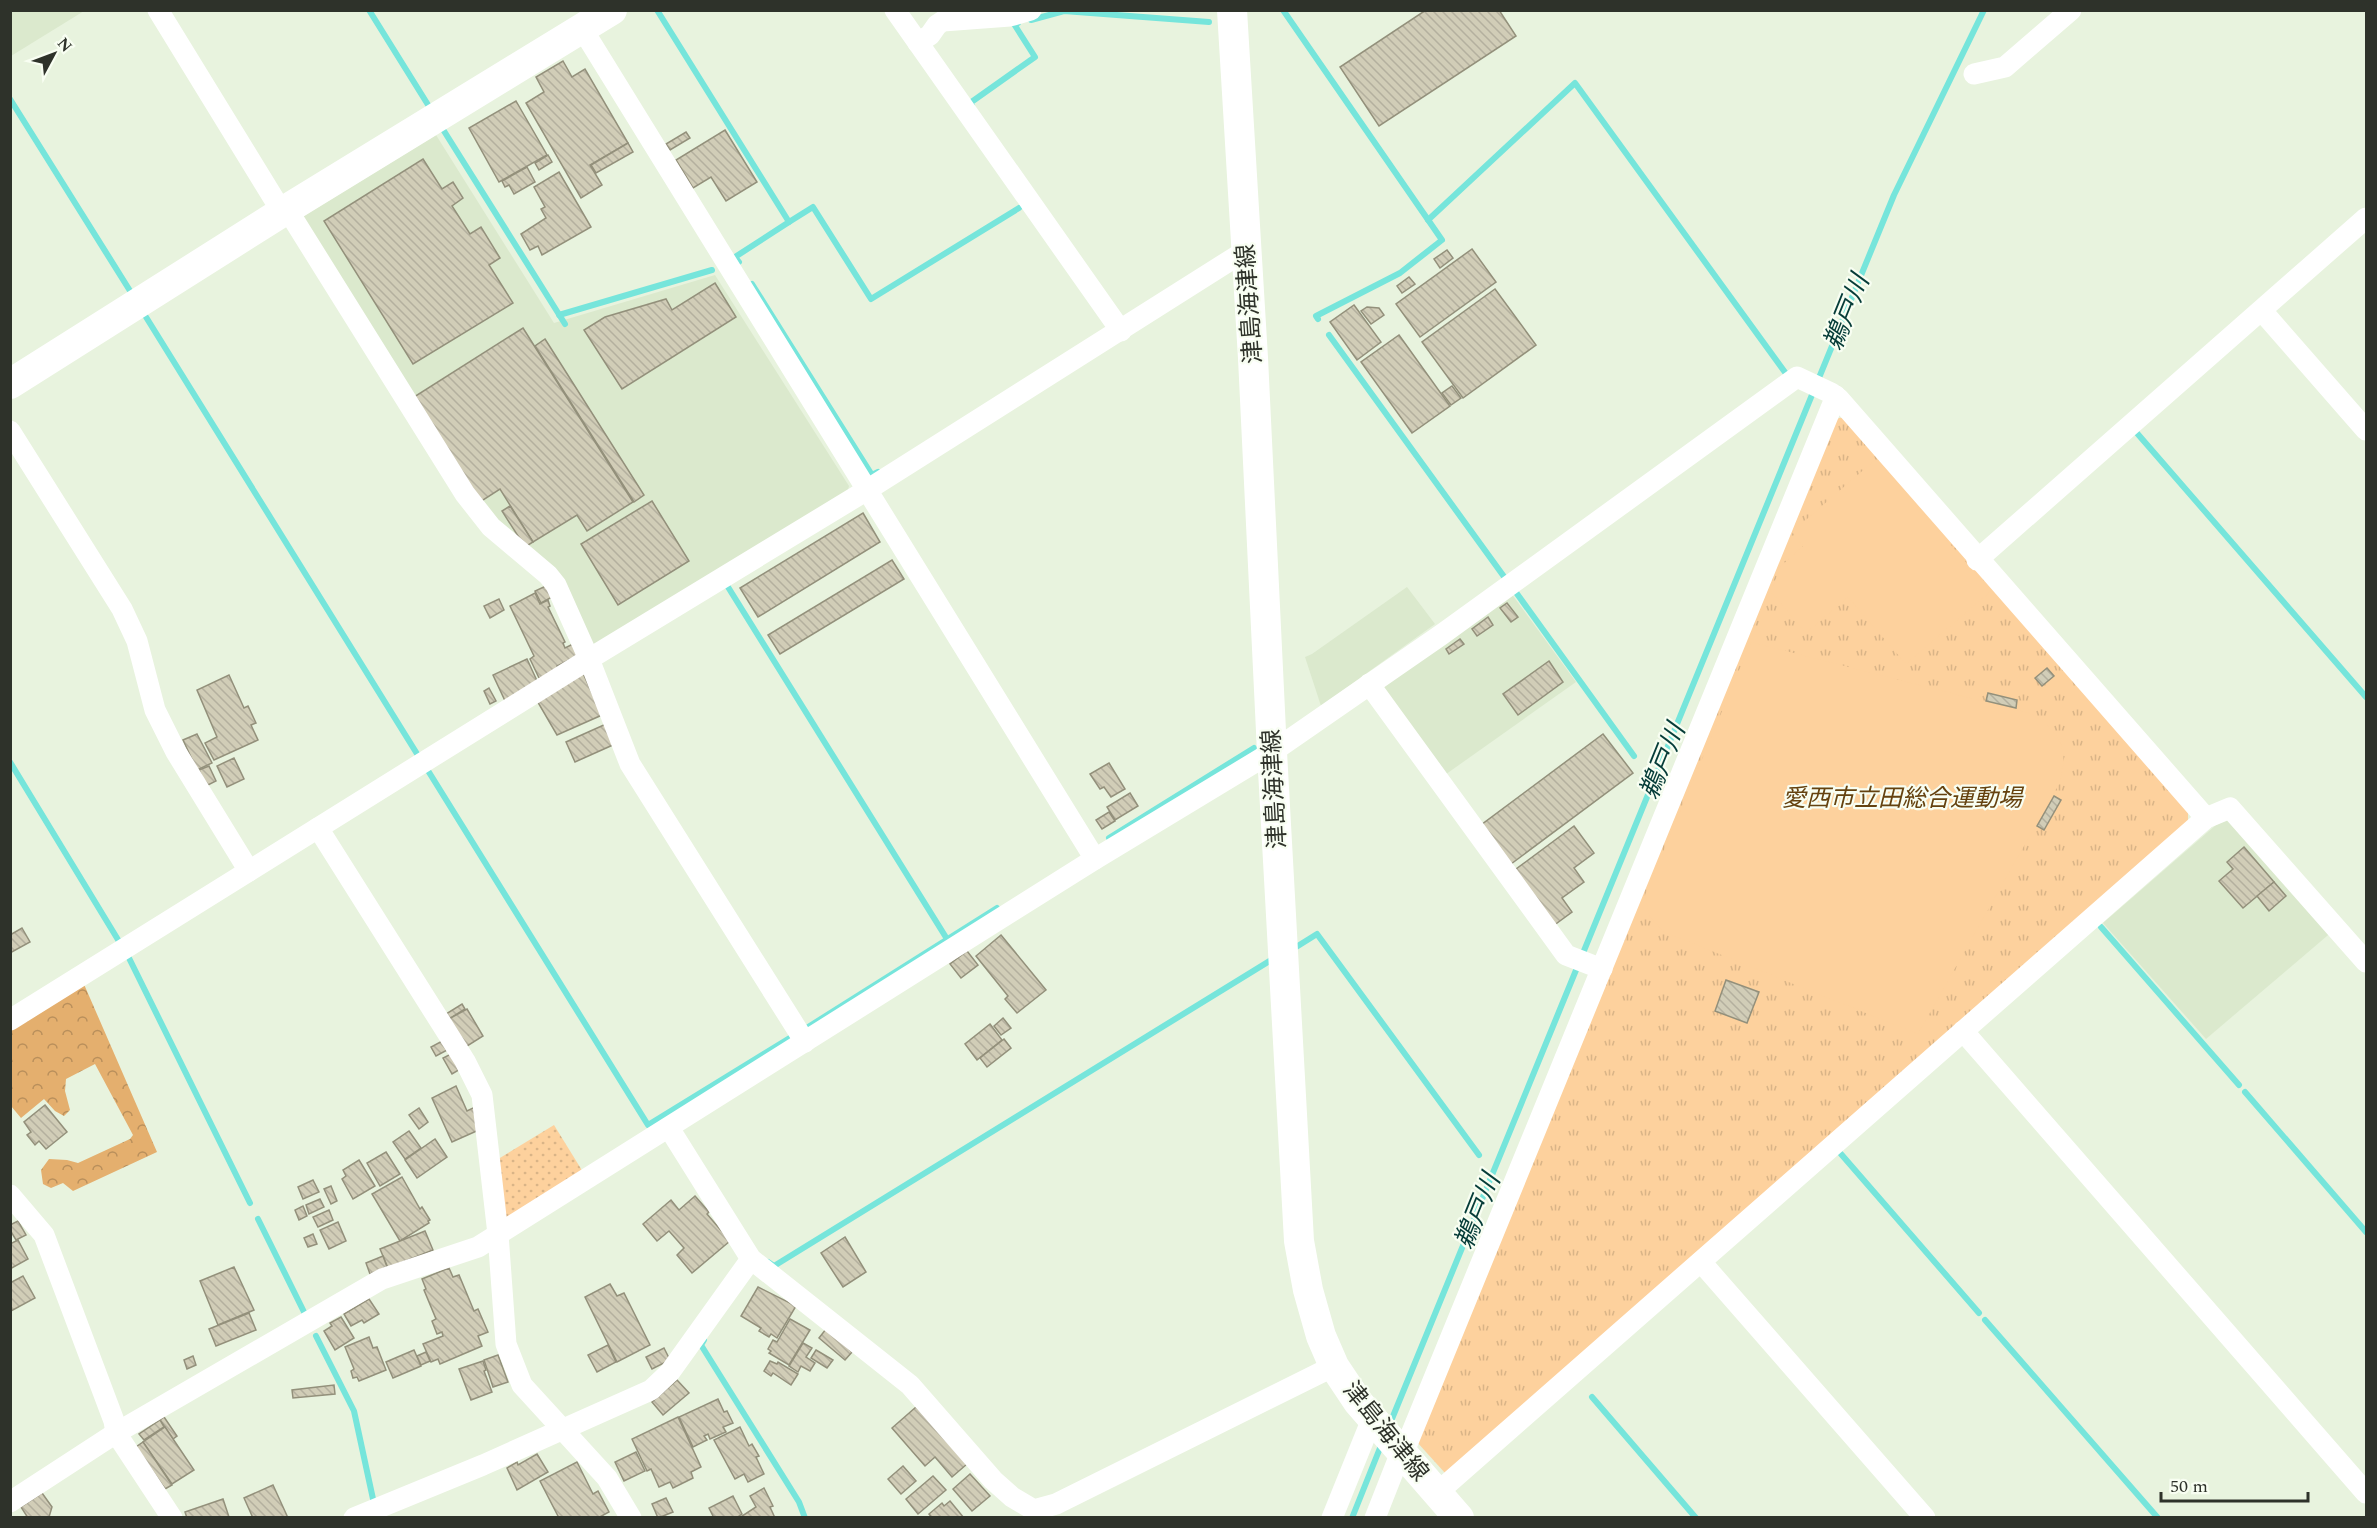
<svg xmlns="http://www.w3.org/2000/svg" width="2377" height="1528" font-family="Spectral,'Noto Sans JP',serif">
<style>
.built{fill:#dbe9cd}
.grass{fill:url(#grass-dots)}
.forest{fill:url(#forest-crowns)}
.park{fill:url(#park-tufts)}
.garden{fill:#fdd19d}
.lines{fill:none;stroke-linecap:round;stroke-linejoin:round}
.stream{stroke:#76e5db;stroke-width:6}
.building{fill:url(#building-back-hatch);stroke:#93907b;stroke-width:1.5}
.street{stroke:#fff;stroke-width:21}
.secondary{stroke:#fff;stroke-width:30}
.labels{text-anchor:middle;stroke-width:4.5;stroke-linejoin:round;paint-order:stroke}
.street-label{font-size:24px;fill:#2e322a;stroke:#f8fef2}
.park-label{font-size:24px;font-style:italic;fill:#65420f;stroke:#f8fef2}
.water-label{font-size:26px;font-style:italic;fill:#053c38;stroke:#f8fef2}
</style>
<defs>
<pattern id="grass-dots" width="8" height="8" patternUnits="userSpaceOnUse" patternTransform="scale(1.5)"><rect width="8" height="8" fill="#fdd19d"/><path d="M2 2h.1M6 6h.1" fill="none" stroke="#d9b487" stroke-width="1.8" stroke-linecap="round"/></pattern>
<pattern id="forest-crowns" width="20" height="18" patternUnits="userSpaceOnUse" patternTransform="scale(1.5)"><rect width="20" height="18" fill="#e4af6e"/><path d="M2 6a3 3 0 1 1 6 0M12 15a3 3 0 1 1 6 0" fill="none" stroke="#b98f5b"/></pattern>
<pattern id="park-tufts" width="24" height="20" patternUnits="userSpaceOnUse" patternTransform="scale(1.5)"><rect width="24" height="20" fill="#fdd19d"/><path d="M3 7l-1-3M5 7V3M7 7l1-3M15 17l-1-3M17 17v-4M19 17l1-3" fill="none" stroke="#d9b487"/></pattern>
<pattern id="building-back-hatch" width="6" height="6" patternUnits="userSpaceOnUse" patternTransform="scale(1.5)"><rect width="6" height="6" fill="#d1cdb7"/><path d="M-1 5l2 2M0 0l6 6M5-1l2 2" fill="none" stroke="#b4b09e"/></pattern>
</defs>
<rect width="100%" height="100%" fill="#e8f3de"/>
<g class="built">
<polygon points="11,10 84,10 84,11 11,56"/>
<polygon points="436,135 554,323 715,275 849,486 846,497 591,649 556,575 495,525 299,219"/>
<polygon points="1407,587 1435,624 1321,706 1305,657 1312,654"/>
<polygon points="1511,593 1576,682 1442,777 1378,688"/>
<polygon points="2229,819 2334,930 2206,1039 2103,923 2216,825"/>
</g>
<polygon class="grass" points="554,1125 583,1172 501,1221 495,1161"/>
<polygon class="forest" points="83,982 157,1152 73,1191 63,1183 51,1188 43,1184 41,1170 49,1159 67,1160 78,1163 130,1139 133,1135 95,1064 66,1079 65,1091 70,1110 64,1116 55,1111 44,1099 21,1118 11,1106 10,1025"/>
<polygon class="park" points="1847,417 2188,811 2188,821 1445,1473 1416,1441 1831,423 1839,418"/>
<g class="garden">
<polygon points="1876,459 1991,591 1906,664 1848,597 1806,633 1771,592 1780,567 1803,546 1792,532"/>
<path d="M1751,642L2029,713C2061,732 2070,749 2059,784L1918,1034L1662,931L1649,915L1645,895Z"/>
</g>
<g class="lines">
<g class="stream">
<polyline points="369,10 430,108"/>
<polyline points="657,10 789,222 813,207 871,299 1019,208"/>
<polyline points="1283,10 1442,240 1400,273 1316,316 1318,319"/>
<polyline points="1031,20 1064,11 1209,22"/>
<polyline points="10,99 132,294"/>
<polyline points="972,106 970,103 1035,57 1014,24 1018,23"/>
<polyline points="444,131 565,324"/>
<polyline points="1428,220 1575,83 1787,375"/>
<polyline points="739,262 735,257 789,222"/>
<polyline points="752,284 872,475 878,472"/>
<polyline points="559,315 712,270"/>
<polyline points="146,317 419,757"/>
<polyline points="1329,335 1505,578"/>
<polyline points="2136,432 2366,697"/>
<polyline points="728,587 947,939"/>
<polyline points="1515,591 1634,756"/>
<polyline points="10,762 120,943"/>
<polyline points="427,769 648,1125 793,1036"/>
<polyline points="1109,838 1254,748"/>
<polyline points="2101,927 2239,1085"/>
<polyline points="1293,949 1317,934 1479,1155"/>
<polyline points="128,956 250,1203"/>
<polyline points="805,1029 997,908"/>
<polyline points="2245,1092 2366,1232"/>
<polyline points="1841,1154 1979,1313"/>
<polyline points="258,1219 305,1314"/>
<polyline points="768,1262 774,1266 1271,960"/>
<polyline points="1985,1320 2158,1518"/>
<polyline points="316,1336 354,1411 373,1499"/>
<polyline points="704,1340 701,1345 799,1502 805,1518"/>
<polyline points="1592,1397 1696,1518"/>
<polyline points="1389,1426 1894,195 1984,10"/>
<polyline points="1352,1518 1382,1443"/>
</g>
</g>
<g class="building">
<polygon points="1426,10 1499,10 1516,36 1379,126 1340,67"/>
<polygon points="563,61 572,77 585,69 628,143 590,165 602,185 581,198 526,103 544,92 536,77"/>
<polygon points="516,101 547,155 499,182 469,128"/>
<polygon points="725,130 757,182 726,201 711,177 693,188 676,160"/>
<polygon points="686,132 690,138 670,150 666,144"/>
<polygon points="628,143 633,152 596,173 591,165"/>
<polygon points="548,155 552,162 539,170 535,163"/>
<polygon points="423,159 442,189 453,182 463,198 452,206 470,234 481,227 500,258 489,265 513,303 413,364 324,221"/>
<polygon points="527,167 535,182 514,194 509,185 505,187 502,181"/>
<polygon points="559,172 591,227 542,255 538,246 530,250 521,234 546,218 541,209 545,207 534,187"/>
<polygon points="1472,249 1496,282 1420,337 1396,304"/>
<polygon points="1447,250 1453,258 1440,268 1434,259"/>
<polygon points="1409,277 1415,284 1402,293 1397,286"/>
<polygon points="715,283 736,317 622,389 584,330 605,317 666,299 672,310"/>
<polygon points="1495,289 1536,345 1463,398 1422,342"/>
<polygon points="1354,305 1381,342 1357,360 1330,322"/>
<polygon points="1367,307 1379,308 1384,315 1371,324 1361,311"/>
<polygon points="523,328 633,502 587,531 577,515 533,542 500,489 480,502 414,397"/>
<polygon points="1399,335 1450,406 1412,433 1361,362"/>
<polygon points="545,339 644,495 634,502 535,346"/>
<polygon points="1452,386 1461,398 1451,405 1442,393"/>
<polygon points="652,501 689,561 618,605 581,544"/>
<polygon points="510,506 533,542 525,547 502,511"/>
<polygon points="863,513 880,542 758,617 740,588"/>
<polygon points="892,560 904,579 780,654 768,635"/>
<polygon points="548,585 554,596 541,603 535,591"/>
<polygon points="535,593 540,604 548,600 550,606 548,607 565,642 563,643 565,648 573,644 578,654 577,656 557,666 561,674 539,678 530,659 534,656 510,606"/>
<polygon points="499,599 504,610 490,618 484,606"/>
<polygon points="1507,603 1518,617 1511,622 1500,608"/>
<polygon points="1488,617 1493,625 1477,636 1472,629"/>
<polygon points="1460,639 1464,644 1449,654 1446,649"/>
<polygon points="527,659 538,683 506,703 493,675"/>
<polygon points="1549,661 1563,682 1518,715 1503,694"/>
<polygon points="2047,668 2054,676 2042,686 2035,678"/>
<polygon points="582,671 602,715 557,735 536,699"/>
<polygon points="229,675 244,708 248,706 256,723 251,725 258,740 214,760 205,743 217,737 197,690"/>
<polygon points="489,688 496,701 490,704 484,691"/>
<polygon points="1988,693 2017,700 2016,708 1986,701"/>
<polygon points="606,724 615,744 575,762 566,742"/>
<polygon points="197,734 212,763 197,770 183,740"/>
<polygon points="1603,734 1633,773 1511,864 1481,825"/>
<polygon points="234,758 244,779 227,787 217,766"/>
<polygon points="1109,763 1125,789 1111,797 1104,787 1100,789 1090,774"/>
<polygon points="209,766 216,781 206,786 199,770"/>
<polygon points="1130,793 1138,806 1115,820 1107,807"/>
<polygon points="2054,796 2061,800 2044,830 2037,826"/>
<polygon points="1109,812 1115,821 1102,829 1096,820"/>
<polygon points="1574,826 1594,853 1574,868 1584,882 1562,898 1572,912 1553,926 1512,872"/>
<polygon points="2244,847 2274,882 2243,908 2219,881 2233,869 2227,862"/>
<polygon points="2274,882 2286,896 2269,911 2257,896"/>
<polygon points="22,928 30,942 10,953 10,935"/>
<polygon points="1001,935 1046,990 1017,1013 1005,999 1008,996 976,956"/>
<polygon points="967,951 978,965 961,978 950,964"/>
<polygon points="1726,980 1759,992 1747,1023 1715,1011"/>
<polygon points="462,1004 465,1009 449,1019 446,1014"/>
<polygon points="467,1009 483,1036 464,1048 447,1020"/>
<polygon points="1003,1018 1011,1028 1001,1035 994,1026"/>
<polygon points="990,1024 1002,1040 977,1060 965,1044"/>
<polygon points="446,1039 451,1048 436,1056 431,1047"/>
<polygon points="1004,1039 1011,1048 987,1067 980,1058"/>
<polygon points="453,1053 462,1068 452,1074 443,1058"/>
<polygon points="456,1086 467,1111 477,1106 481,1129 452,1142 432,1098"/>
<polygon points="45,1105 67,1132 46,1149 39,1141 35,1145 27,1135 31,1132 24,1122"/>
<polygon points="419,1108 428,1122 419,1129 409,1115"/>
<polygon points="409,1131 421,1148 405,1159 393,1142"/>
<polygon points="435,1139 447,1157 417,1178 405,1160"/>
<polygon points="386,1152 400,1174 380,1186 367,1163"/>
<polygon points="359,1160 375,1186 353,1199 342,1179 346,1176 343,1170"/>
<polygon points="402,1177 420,1209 422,1207 430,1220 428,1221 429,1223 400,1241 372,1194"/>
<polygon points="313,1180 319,1192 303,1199 298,1187"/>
<polygon points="331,1186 337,1201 331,1204 324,1189"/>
<polygon points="695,1196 709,1212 707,1214 730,1241 692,1273 677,1255 684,1248 669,1231 657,1241 643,1224 671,1200 679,1210"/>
<polygon points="320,1199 324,1207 309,1214 306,1205"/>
<polygon points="303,1206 307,1216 299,1220 295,1210"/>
<polygon points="329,1210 333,1220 318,1227 313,1217"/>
<polygon points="18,1221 26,1235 16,1240 10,1230 10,1225"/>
<polygon points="338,1222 346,1241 329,1249 320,1230"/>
<polygon points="425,1231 433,1250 388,1268 380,1249"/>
<polygon points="313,1234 317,1244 308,1247 304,1238"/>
<polygon points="845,1237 866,1272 843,1287 821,1253"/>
<polygon points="18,1240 28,1259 10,1269 10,1244"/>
<polygon points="383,1256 387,1267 370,1274 366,1263"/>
<polygon points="234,1267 254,1310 218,1325 200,1281"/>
<polygon points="449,1268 453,1277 459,1275 474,1311 478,1309 488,1332 478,1336 482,1346 440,1364 438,1359 431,1362 423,1344 443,1336 442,1332 437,1334 432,1321 436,1319 424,1290 426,1289 422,1279"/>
<polygon points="23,1276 35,1298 11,1311 10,1283"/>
<polygon points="610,1284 617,1296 624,1293 650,1345 617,1362 585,1297"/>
<polygon points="758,1287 796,1306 777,1338 771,1334 769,1337 759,1331 761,1328 741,1316"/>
<polygon points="369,1299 379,1314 364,1323 362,1320 351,1326 344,1314"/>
<polygon points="249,1313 256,1330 216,1346 209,1329"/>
<polygon points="341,1317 354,1338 335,1350 324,1331 332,1326 330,1323"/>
<polygon points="790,1319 810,1330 789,1365 769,1353 771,1351 768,1349 773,1340 777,1342"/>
<polygon points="826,1329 852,1352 845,1360 819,1338"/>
<polygon points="369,1337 373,1348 377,1347 386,1370 359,1381 357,1377 353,1378 351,1371 354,1369 345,1347"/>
<polygon points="803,1343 812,1348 806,1357 815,1363 810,1371 801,1366 798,1372 789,1366"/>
<polygon points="608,1345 616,1362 597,1372 588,1355"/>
<polygon points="664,1348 670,1360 652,1369 646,1357"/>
<polygon points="414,1350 421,1366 393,1378 386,1362"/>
<polygon points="816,1350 833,1360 827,1368 811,1358"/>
<polygon points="426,1352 430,1361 421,1365 417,1356"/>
<polygon points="498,1355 508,1382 493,1387 484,1360"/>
<polygon points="193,1356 196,1365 187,1369 184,1360"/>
<polygon points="483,1361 486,1370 484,1371 492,1392 471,1400 459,1369"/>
<polygon points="770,1361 777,1364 778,1362 798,1374 791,1385 773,1373 771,1376 764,1371"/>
<polygon points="677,1380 689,1393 663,1415 652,1402"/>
<polygon points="334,1385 335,1394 293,1398 292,1390"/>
<polygon points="718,1399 724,1412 727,1411 733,1423 723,1427 726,1432 710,1439 708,1434 704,1436 707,1440 693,1447 679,1417"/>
<polygon points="916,1407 967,1464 952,1477 935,1457 925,1466 892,1428"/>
<polygon points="164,1417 177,1436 173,1439 160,1420"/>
<polygon points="678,1417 701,1467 691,1472 693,1478 673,1488 670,1482 659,1487 651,1469 647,1471 632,1439"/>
<polygon points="160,1420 164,1427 144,1440 139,1434"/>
<polygon points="165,1427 194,1470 172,1484 143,1442"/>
<polygon points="740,1427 749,1446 752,1444 759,1456 756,1457 764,1474 748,1482 744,1474 735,1479 714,1440"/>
<polygon points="143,1442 172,1485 165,1489 136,1447"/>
<polygon points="636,1452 645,1471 624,1481 615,1462"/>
<polygon points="537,1454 548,1472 517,1490 507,1468 517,1462 518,1465"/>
<polygon points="577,1462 593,1494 598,1491 609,1512 598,1518 559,1518 540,1481"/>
<polygon points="903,1466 916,1481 901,1494 888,1479"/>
<polygon points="970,1474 990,1496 972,1511 953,1489"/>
<polygon points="933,1476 946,1490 918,1514 906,1499"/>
<polygon points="273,1485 288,1518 253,1518 244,1498"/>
<polygon points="764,1488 773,1506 770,1507 775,1518 739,1518 756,1507 750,1496"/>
<polygon points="42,1493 52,1507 49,1517 28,1518 21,1507"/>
<polygon points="733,1496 742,1514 736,1518 714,1518 709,1508"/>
<polygon points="666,1498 673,1512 658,1518 652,1504"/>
<polygon points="223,1499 229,1517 187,1518 185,1512"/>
<polygon points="950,1501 964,1518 932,1518 929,1514 942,1503 944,1506"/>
</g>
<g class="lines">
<g class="street">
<polyline points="158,10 282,212"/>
<polyline points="895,10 1121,331"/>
<polyline points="583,30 1095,859"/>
<polyline points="918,43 930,35 937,25 943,21 1010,16 1031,10"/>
<polyline points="1974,74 2005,67 2071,10"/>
<polyline points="287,209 465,494 491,527 548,575 556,585 589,659 630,764 805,1042"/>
<polyline points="2262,311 2366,430"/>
<polyline points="10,431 122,609 137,641 155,710 176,752 249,871"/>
<polyline points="1977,560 2366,218"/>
<polyline points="1369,684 1566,955 1602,969"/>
<polyline points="318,828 465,1061 482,1095 498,1234 506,1344 522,1385 607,1478 631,1518"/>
<polyline points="10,1020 589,659 867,490 1245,251"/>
<polyline points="1963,1031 2366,1493"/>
<polyline points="669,1128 751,1259 910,1385 993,1480 1012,1497 1034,1510 1056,1504 1334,1366"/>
<polyline points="10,1195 44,1235 114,1421 116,1433 172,1518"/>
<polyline points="1701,1262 1925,1518"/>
<polyline points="1403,1454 1836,396"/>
<polyline points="1437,1493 2206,818 2230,808 2366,962"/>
<polyline points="10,1502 116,1433 382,1279 478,1247 1095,859 1272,752 1441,635 1797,377 1831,393 1839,399 2206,818"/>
<polyline points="354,1518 483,1465 651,1390 670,1372 751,1259"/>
<polyline points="1332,1518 1372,1419"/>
<polyline points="1375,1518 1401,1452"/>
</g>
<g class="secondary">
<polyline points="1232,10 1253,358 1272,752 1299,1241 1308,1290 1321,1336 1334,1366 1358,1402 1459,1518"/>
<polyline points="10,384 287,209 612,10"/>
</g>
</g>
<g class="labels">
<g class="street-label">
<text transform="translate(1249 304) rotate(-94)" y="8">津島海津線</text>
<text transform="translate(1274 789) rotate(-93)" y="8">津島海津線</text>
<text transform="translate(1386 1431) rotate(51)" y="8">津島海津線</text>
</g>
<g class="park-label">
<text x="1902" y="806">愛西市立田総合運動場</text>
</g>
<g class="water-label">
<text transform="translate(1846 312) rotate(-68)" y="9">鵜戸川</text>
<text transform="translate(1662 761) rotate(-68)" y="9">鵜戸川</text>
<text transform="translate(1477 1211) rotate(-68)" y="9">鵜戸川</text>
</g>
</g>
<rect width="2377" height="1528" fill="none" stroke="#2e322a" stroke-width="24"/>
<g transform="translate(54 54) rotate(49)" stroke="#f8fef2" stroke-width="4.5" paint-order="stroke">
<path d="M0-4.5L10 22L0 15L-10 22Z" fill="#2e322a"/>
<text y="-9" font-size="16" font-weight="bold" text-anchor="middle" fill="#2e322a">N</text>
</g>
<path d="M2161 1492v9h147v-9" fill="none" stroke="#2e322a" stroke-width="3"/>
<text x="2170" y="1492" font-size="18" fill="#2e322a" stroke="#f8fef2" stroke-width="4.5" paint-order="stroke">50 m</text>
</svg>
